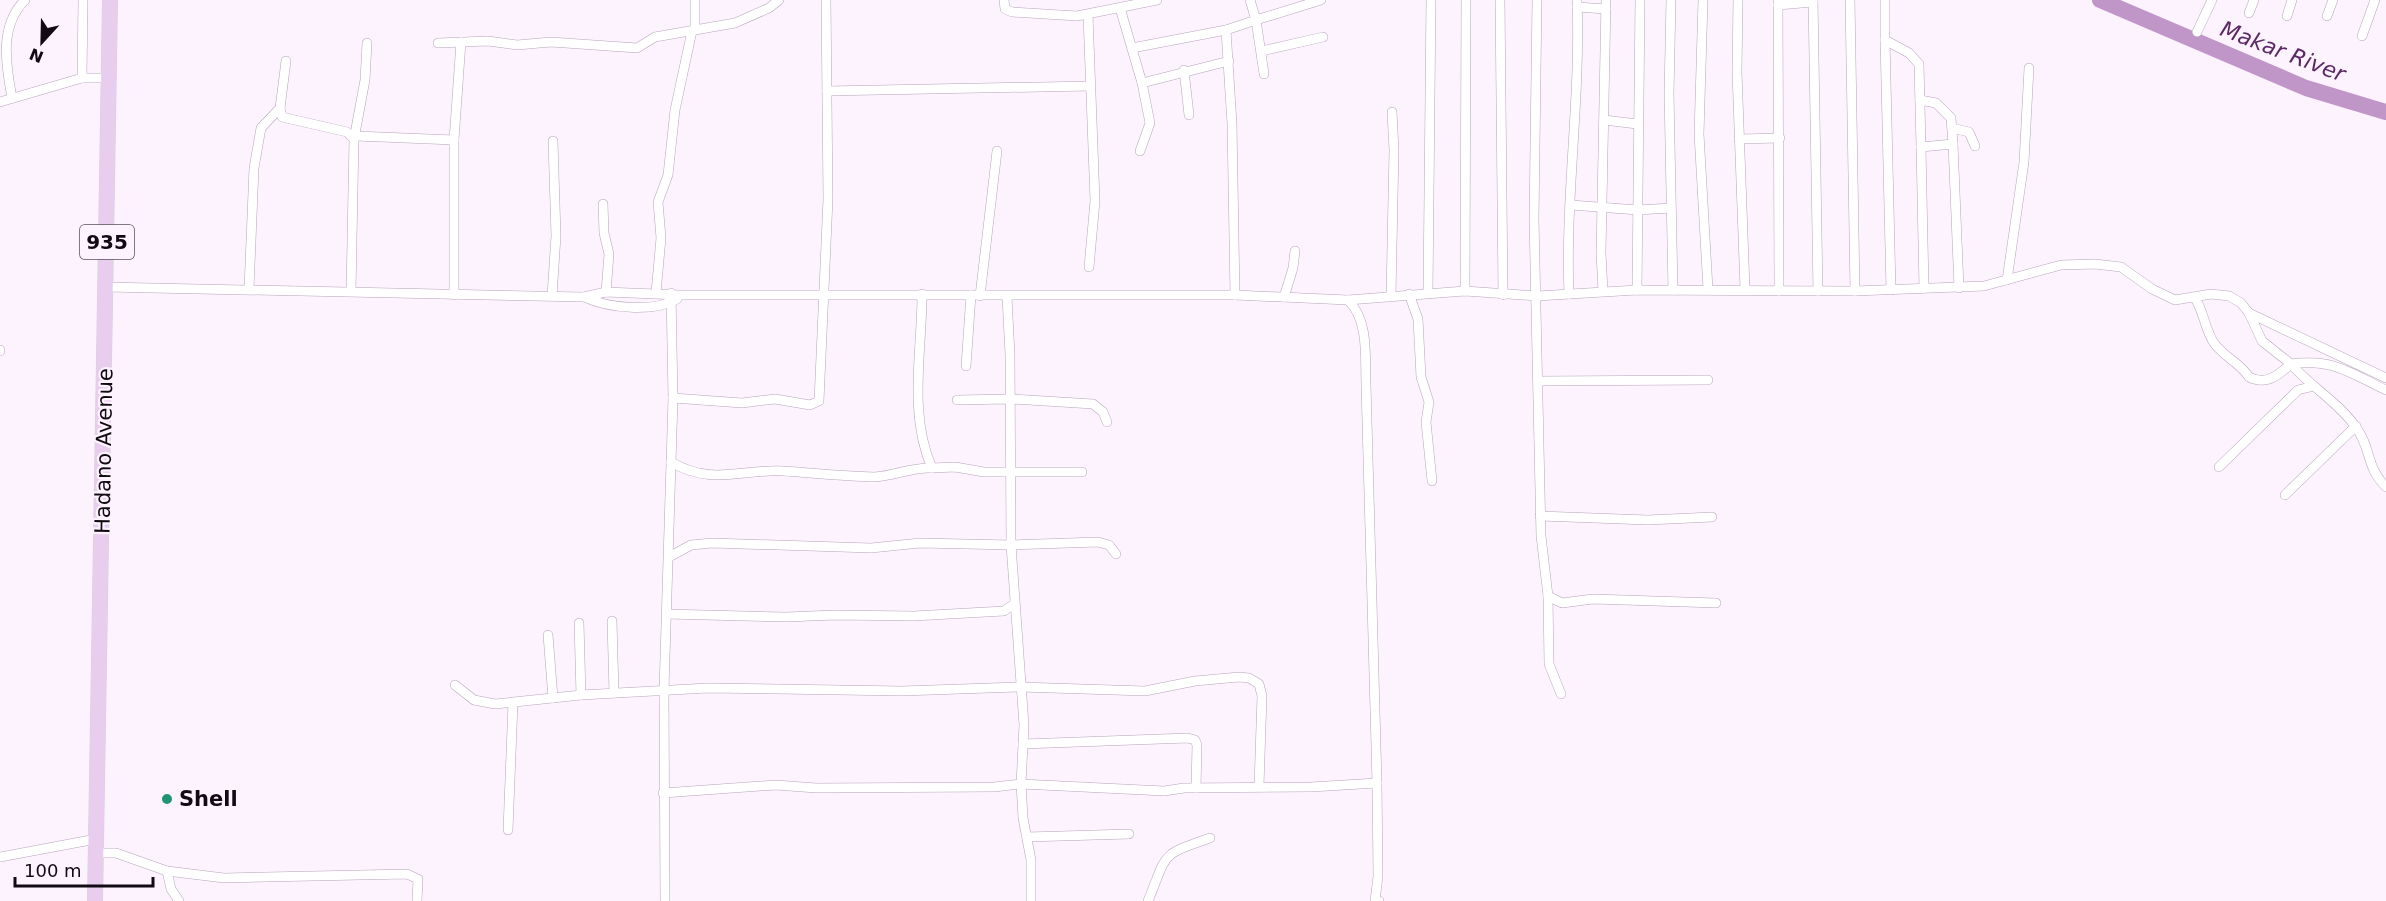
<svg xmlns="http://www.w3.org/2000/svg" width="2386" height="901" font-family="'DejaVu Sans',sans-serif">
<style>
.lines{fill:none;stroke-linecap:round;stroke-linejoin:round}
.river{stroke:#bf96c7;stroke-width:16}
.street-casing{stroke:#b8a2bc;stroke-width:10}
.primary-casing{stroke:#d4d3d5;stroke-width:16}
.street{stroke:#fff;stroke-width:9}
.primary{stroke:#e9cdee;stroke-width:15}
.poi-dot{fill:#209376;stroke:#fcf3fe;stroke-width:2}
.labels{text-anchor:middle;stroke-width:4.5;stroke-linejoin:round;paint-order:stroke}
.shield{fill:#fcf3fe;stroke:#58505a;stroke-width:1.5}
.shield-label{font-size:20px;font-weight:bold;fill:#110a13}
.street-label{font-size:21px;fill:#110a13;stroke:#fcf3fe}
.poi-label{font-size:21px;font-weight:bold;fill:#110a13;stroke:#fcf3fe;text-anchor:start}
.water-label{font-size:22px;font-style:italic;fill:#5b2864;stroke:#fcf3fe}
</style>
<rect width="100%" height="100%" fill="#fcf3fe"/>
<g class="lines">
<polyline class="river" points="2100,0 2306,88 2386,112"/>
<defs>
<g id="street">
<polyline points="1004,0 1005,9 1012,12 1077,16 1157,0"/>
<polyline points="1500,0 1503,295"/>
<polyline points="1537,0 1534,219 1541,536 1548,596 1549,664 1561,694"/>
<polyline points="1671,0 1669,94 1673,290"/>
<polyline points="1703,0 1699,134 1708,289"/>
<polyline points="1738,0 1737,72 1745,289"/>
<polyline points="1778,0 1779,291"/>
<polyline points="1813,0 1818,291"/>
<polyline points="1850,0 1855,291"/>
<polyline points="1885,0 1885,40 1909,53 1919,64 1921,147 1953,144 1959,288"/>
<polyline points="1778,5 1813,2"/>
<polyline points="1577,7 1606,9"/>
<polyline points="1120,8 1142,83 1150,123 1140,151"/>
<polyline points="2249,13 2254,0"/>
<polyline points="1088,15 1095,201 1089,267"/>
<polyline points="2287,16 2292,0"/>
<polyline points="2327,16 2333,0"/>
<polyline points="695,30 695,0"/>
<polyline points="1226,30 1232,124 1235,295"/>
<polyline points="2197,32 2212,0"/>
<polyline points="2362,36 2375,0"/>
<polyline points="1885,40 1891,290"/>
<polyline points="438,43 488,41 517,45 551,42 637,48 655,37 735,23 769,8 779,0"/>
<polyline points="1132,48 1226,30 1256,20 1250,0"/>
<polyline points="1262,51 1323,37"/>
<polyline points="286,61 280,108 282,117 347,132 354,139 351,291"/>
<polyline points="1184,70 1189,115"/>
<polyline points="1264,74 1256,20 1321,0"/>
<polyline points="82,78 83,0"/>
<polyline points="1142,83 1229,61"/>
<polyline points="827,91 1090,86"/>
<path d="M12,98C5,61 0,25 25,0"/>
<polyline points="1920,100 1936,103 1951,118 1953,144"/>
<polyline points="0,102 82,78 109,78"/>
<polyline points="1604,120 1637,124"/>
<polyline points="1952,128 1969,132 1975,146"/>
<polyline points="356,136 454,140"/>
<polyline points="354,139 365,80 367,43"/>
<polyline points="1739,139 1780,138"/>
<polyline points="1921,147 1924,288"/>
<polyline points="603,204 604,233 609,254 606,292"/>
<polyline points="1571,205 1638,210 1671,208"/>
<polyline points="2007,280 2024,162 2029,68"/>
<path d="M106,287L584,297C608,308 653,313 677,299"/>
<polyline points="249,289 254,168 261,128 280,108"/>
<polyline points="1637,290 1640,0"/>
<polyline points="1465,291 1466,0"/>
<polyline points="1603,291 1601,253 1606,0"/>
<polyline points="1428,292 1431,0"/>
<polyline points="656,293 661,238 658,202 668,175 675,110 692,31"/>
<path d="M922,294C922,352 908,414 932,468L955,467L984,472H1082"/>
<polyline points="1409,294 1418,319 1421,377 1429,402 1426,422 1432,481"/>
<path d="M1569,294C1565,196 1581,98 1577,0"/>
<polyline points="454,295 454,140 461,42"/>
<polyline points="1391,295 1394,150 1392,112"/>
<polyline points="552,296 556,236 553,141"/>
<polyline points="980,296 997,151"/>
<path d="M584,297L606,292L680,295H1235L1348,300L1465,291L1537,296L1637,290L1855,291L1984,286L2061,265L2095,264L2121,267L2152,289L2175,300L2211,294L2229,296L2241,303L2249,313L2262,341L2291,364C2333,358 2350,373 2386,390"/>
<polyline points="1007,297 1010,355 1011,545 1024,725 1021,784 1023,818 1031,860 1031,901"/>
<polyline points="1284,297 1293,268 1295,251"/>
<path d="M2195,298C2204,312 2205,330 2214,343C2224,357 2240,363 2249,377C2267,386 2278,375 2291,364C2311,387 2338,402 2355,426C2372,448 2365,466 2386,487"/>
<path d="M1348,300C1369,320 1365,357 1366,385L1377,783L1378,876L1375,901H1379"/>
<polyline points="2249,313 2386,378"/>
<polyline points="0,350 0,351"/>
<polyline points="966,366 971,295"/>
<polyline points="1538,381 1708,380"/>
<polyline points="673,398 742,403 775,399 810,405 819,401 828,199 826,0"/>
<polyline points="957,400 1010,399 1093,404 1103,412 1107,422"/>
<path d="M671,462C712,486 740,469 783,471C813,473 844,476 874,477C895,476 911,467 932,468"/>
<polyline points="2219,467 2298,390 2314,386"/>
<polyline points="2285,495 2356,426"/>
<polyline points="1540,516 1648,520 1712,517"/>
<polyline points="669,557 691,545 712,543 871,548 920,543 1011,545 1098,542 1109,545 1116,554"/>
<polyline points="1548,596 1562,603 1593,599 1716,603"/>
<polyline points="667,614 786,617 835,615 914,616 1004,611 1014,604"/>
<polyline points="612,621 614,693"/>
<polyline points="579,623 581,695"/>
<polyline points="548,635 553,698"/>
<polyline points="455,685 474,700 495,704 581,695 708,688 902,691 1020,687 1145,691 1195,681 1239,677 1249,678 1259,684 1262,696 1259,786"/>
<polyline points="1023,744 1188,738 1195,740 1197,745 1196,788"/>
<polyline points="663,793 776,785 816,788 994,787 1021,784 1164,791 1184,788 1311,787 1377,783"/>
<polyline points="508,830 513,703"/>
<polyline points="1027,837 1129,834"/>
<polyline points="96,853 116,853 167,871 224,878 407,874 418,879 417,901"/>
<polyline points="0,857 96,839"/>
<polyline points="167,871 171,889 179,901"/>
<polyline points="665,901 664,690 673,398 671,293"/>
<path d="M1148,901C1168,853 1158,856 1210,838"/>
</g>
<polyline id="primary" points="95,901 110,0"/>
</defs>
<use href="#street" class="street-casing"/>
<use href="#primary" class="primary-casing"/>
<use href="#street" class="street"/>
<use href="#primary" class="primary"/>
</g>
<circle class="poi-dot" cx="167" cy="799" r="6"/>
<g class="labels">
<rect class="shield" x="80" y="225" width="54" height="34" rx="4.5"/>
<g class="shield-label">
<text x="107" y="249">935</text>
</g>
<g class="street-label">
<text transform="translate(104 451) rotate(-89)" y="7">Hadano Avenue</text>
</g>
<g class="poi-label">
<text x="179" y="806">Shell</text>
</g>
<g class="water-label">
<text transform="translate(2283 51) rotate(21)" y="8">Makar River</text>
</g>
</g>
<g transform="translate(42 42) rotate(202)" stroke="#fcf3fe" stroke-width="4.5" paint-order="stroke">
<path d="M0-4.5L10 22L0 15L-10 22Z" fill="#110a13"/>
<text y="-9" font-size="16" font-weight="bold" text-anchor="middle" fill="#110a13">N</text>
</g>
<path d="M15 877v9h138v-9" fill="none" stroke="#110a13" stroke-width="3"/>
<text x="24" y="877" font-size="18" fill="#110a13" stroke="#fcf3fe" stroke-width="4.5" paint-order="stroke">100 m</text>
</svg>
